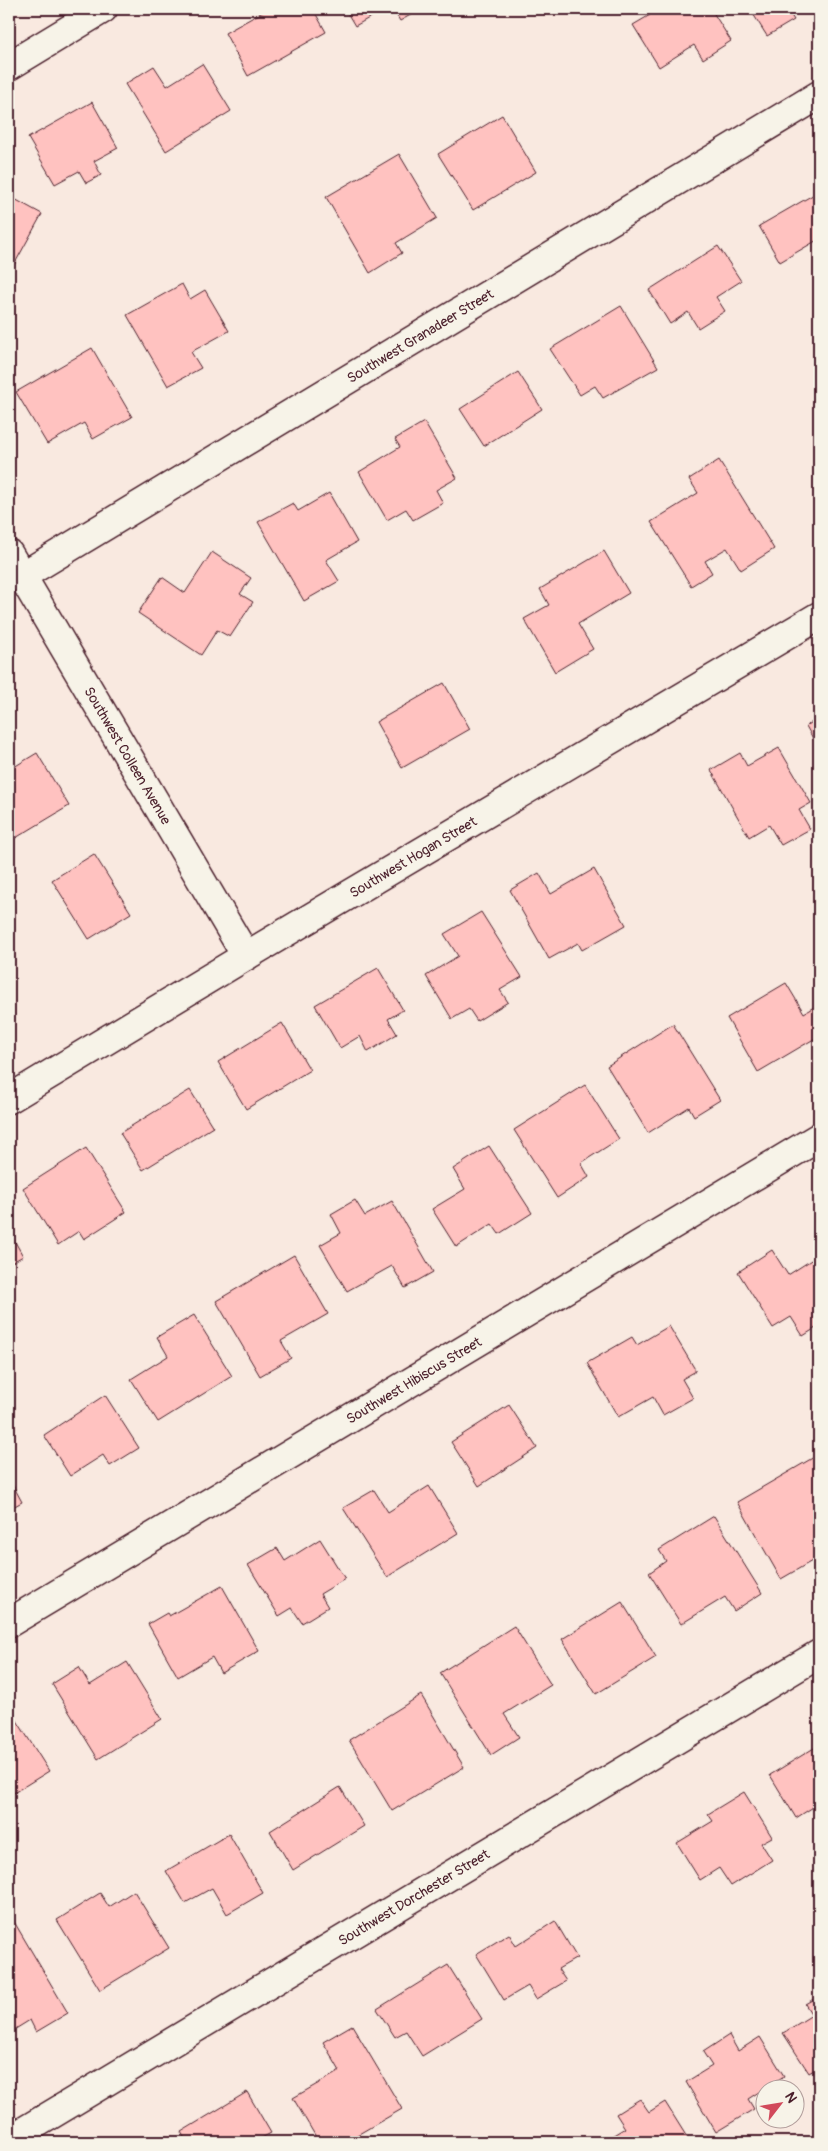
<svg xmlns="http://www.w3.org/2000/svg" width="828" height="2151" font-family="Pangolin,sans-serif">
<style>
.building{fill:#ffc2c0;stroke:#4a1f2b}
.lines{fill:none;stroke-linecap:round;stroke-linejoin:round}
.street-casing{stroke:#4a1f2b;stroke-width:31}
.street{stroke:#f7f3e8;stroke-width:28}
.labels{text-anchor:middle;stroke-width:4;stroke-linejoin:round;paint-order:stroke}
.street-label{font-size:14px;fill:#4a1f2b;stroke:#f7f3e8}
</style>
<rect width="100%" height="100%" fill="#f9e9e0"/>
<filter id="ink" filterUnits="userSpaceOnUse"><feTurbulence type="fractalNoise" baseFrequency=".02" numOctaves="2"/><feDisplacementMap in="SourceGraphic" scale="10" xChannelSelector="R" yChannelSelector="G"/><feConvolveMatrix kernelMatrix="1 2 1 2 8 2 1 2 1" color-interpolation-filters="sRGB"/></filter>
<g filter="url(#ink)">
<g class="building">
<polygon points="268,9 313,9 326,32 248,76 225,33"/>
<polygon points="345,9 385,9 355,26"/>
<polygon points="393,9 421,9 400,21"/>
<polygon points="646,9 711,9 731,41 703,59 694,45 659,67 633,25 650,15"/>
<polygon points="750,9 787,9 794,20 767,36"/>
<polygon points="202,64 231,111 166,151 125,84 154,66 167,86"/>
<polygon points="92,102 118,148 94,161 101,175 86,183 79,171 55,184 28,138"/>
<polygon points="502,115 536,172 473,210 438,154"/>
<polygon points="399,154 437,218 396,243 402,253 370,273 326,197"/>
<polygon points="818,192 819,195 819,239 780,262 759,226"/>
<polygon points="9,196 42,214 9,274"/>
<polygon points="718,246 741,281 716,297 725,311 698,328 688,312 670,324 649,290"/>
<polygon points="182,284 190,299 205,290 229,331 191,352 201,368 168,386 127,315"/>
<polygon points="621,306 658,367 603,398 595,386 580,395 550,349"/>
<polygon points="92,348 132,417 93,439 84,423 47,444 16,392"/>
<polygon points="518,372 542,409 484,446 460,409"/>
<polygon points="424,422 457,478 436,490 443,503 413,520 406,509 387,520 359,472 400,447 395,439"/>
<polygon points="719,460 774,549 741,570 727,548 705,561 712,573 691,586 651,522 698,493 689,479"/>
<polygon points="329,493 357,542 326,560 339,581 304,601 258,522 293,503 298,511"/>
<polygon points="604,551 629,593 578,624 593,649 555,672 524,619 549,605 540,589"/>
<polygon points="212,552 251,578 240,594 253,602 230,637 217,630 201,655 138,613 162,577 185,593"/>
<polygon points="444,683 470,729 402,768 376,722"/>
<polygon points="819,718 819,749 806,726"/>
<polygon points="779,748 811,803 799,810 810,829 781,845 769,825 749,837 711,770 740,753 747,766"/>
<polygon points="37,753 69,806 9,842 9,770"/>
<polygon points="94,854 131,913 89,939 52,880"/>
<polygon points="594,869 626,925 582,950 578,943 549,959 510,890 539,873 551,894"/>
<polygon points="481,912 522,977 500,990 508,1002 477,1021 469,1009 452,1019 426,976 458,956 444,934"/>
<polygon points="378,968 403,1010 388,1019 397,1034 368,1052 360,1036 340,1048 315,1005"/>
<polygon points="786,983 804,1013 819,1004 819,1036 758,1072 727,1018"/>
<polygon points="282,1023 310,1070 246,1109 218,1062"/>
<polygon points="673,1024 720,1100 694,1116 689,1107 648,1133 607,1066"/>
<polygon points="585,1085 619,1139 581,1163 589,1177 557,1198 514,1130"/>
<polygon points="190,1090 213,1127 143,1170 120,1133"/>
<polygon points="489,1146 532,1213 499,1234 492,1224 456,1247 432,1209 465,1189 453,1169"/>
<polygon points="86,1148 126,1212 84,1239 79,1231 58,1245 23,1188"/>
<polygon points="355,1200 365,1216 392,1201 433,1272 405,1288 392,1266 347,1291 320,1245 341,1233 331,1214"/>
<polygon points="9,1231 23,1256 9,1264"/>
<polygon points="772,1250 788,1275 819,1255 819,1326 803,1336 791,1317 773,1328 738,1272"/>
<polygon points="294,1255 328,1314 281,1341 291,1358 260,1376 216,1301"/>
<polygon points="194,1315 232,1376 158,1422 131,1379 168,1356 157,1337"/>
<polygon points="669,1326 696,1371 682,1379 693,1398 663,1415 653,1397 618,1417 587,1363 632,1337 637,1345"/>
<polygon points="105,1395 139,1448 110,1466 103,1455 70,1476 44,1435"/>
<polygon points="509,1405 537,1448 479,1486 451,1442"/>
<polygon points="816,1456 819,1461 819,1557 781,1579 737,1502"/>
<polygon points="9,1478 22,1502 9,1509"/>
<polygon points="429,1486 458,1533 387,1577 343,1508 374,1490 388,1512"/>
<polygon points="714,1516 762,1593 734,1611 725,1597 681,1624 649,1573 666,1561 659,1550"/>
<polygon points="320,1539 345,1579 320,1594 328,1607 302,1623 292,1608 279,1616 248,1565 277,1548 285,1561"/>
<polygon points="222,1586 259,1651 221,1673 212,1657 178,1677 148,1624 167,1613 169,1616"/>
<polygon points="622,1602 656,1657 596,1694 562,1639"/>
<polygon points="514,1626 551,1685 504,1714 519,1737 491,1755 440,1673"/>
<polygon points="127,1662 162,1719 98,1759 52,1684 79,1667 90,1685"/>
<polygon points="421,1695 464,1767 392,1811 349,1740"/>
<polygon points="16,1719 49,1771 12,1794 9,1789 9,1724"/>
<polygon points="819,1745 819,1806 818,1804 796,1818 770,1775"/>
<polygon points="340,1787 364,1826 293,1870 270,1831"/>
<polygon points="744,1792 772,1837 761,1843 772,1860 731,1886 719,1868 700,1880 677,1843 713,1821 708,1814"/>
<polygon points="229,1834 263,1893 227,1914 212,1888 185,1903 166,1871"/>
<polygon points="134,1891 169,1948 100,1990 57,1920 100,1893 109,1907"/>
<polygon points="13,1920 68,2013 36,2032 30,2020 9,2033 9,1923"/>
<polygon points="555,1921 577,1958 558,1969 566,1981 536,1999 528,1986 504,2000 476,1954 509,1934 516,1946"/>
<polygon points="448,1965 482,2019 422,2056 406,2031 395,2037 377,2009"/>
<polygon points="819,1996 819,2067 809,2073 783,2033 812,2015 805,2004"/>
<polygon points="352,2025 402,2109 345,2142 319,2142 293,2098 340,2071 323,2042"/>
<polygon points="729,2035 738,2051 760,2037 784,2076 748,2099 754,2109 716,2132 686,2082 712,2066 703,2052"/>
<polygon points="247,2092 271,2133 254,2142 187,2142 181,2132"/>
<polygon points="640,2099 649,2112 665,2102 690,2142 602,2142 625,2128 616,2114"/>
</g>
<g class="lines">
<defs>
<g id="street">
<polyline points="9,66 103,9"/>
<path id="s1" d="M9,554L246,956"/>
<path id="s2" d="M22,576L819,95"/>
<path id="s3" d="M9,1099L246,956L819,616"/>
<path id="s4" d="M9,1623L819,1137"/>
<path id="s5" d="M9,2140L819,1654"/>
</g>
</defs>
<use href="#street" class="street-casing"/>
<use href="#street" class="street"/>
</g>
</g>
<g class="labels">
<g class="street-label">
<text dy="5" stroke="none"><textPath href="#s2" startOffset="465">Southwest Granadeer Street</textPath></text>
<text dy="5" stroke="none"><textPath href="#s1" startOffset="234">Southwest Colleen Avenue</textPath></text>
<text dy="5" stroke="none"><textPath href="#s3" startOffset="471">Southwest Hogan Street</textPath></text>
<text dy="5" stroke="none"><textPath href="#s4" startOffset="472">Southwest Hibiscus Street</textPath></text>
<text dy="5" stroke="none"><textPath href="#s5" startOffset="472">Southwest Dorchester Street</textPath></text>
</g>
</g>
<rect width="828" height="2151" fill="none" stroke="#f7f3e8" stroke-width="30"/>
<rect x="15" y="15" width="798" height="2121" fill="none" stroke="#4a1f2b" stroke-width="2" filter="url(#ink)"/>
<g transform="translate(780 2104) rotate(59)"><circle r="24" fill="#f7f3e8" stroke="#b29e9c"/>
<path d="M0-4L9 19L0 12L-9 19Z" fill="#d1495b"/>
<text y="-8" font-size="14" font-weight="bold" text-anchor="middle" fill="#4a1f2b">N</text>
</g>
</svg>
